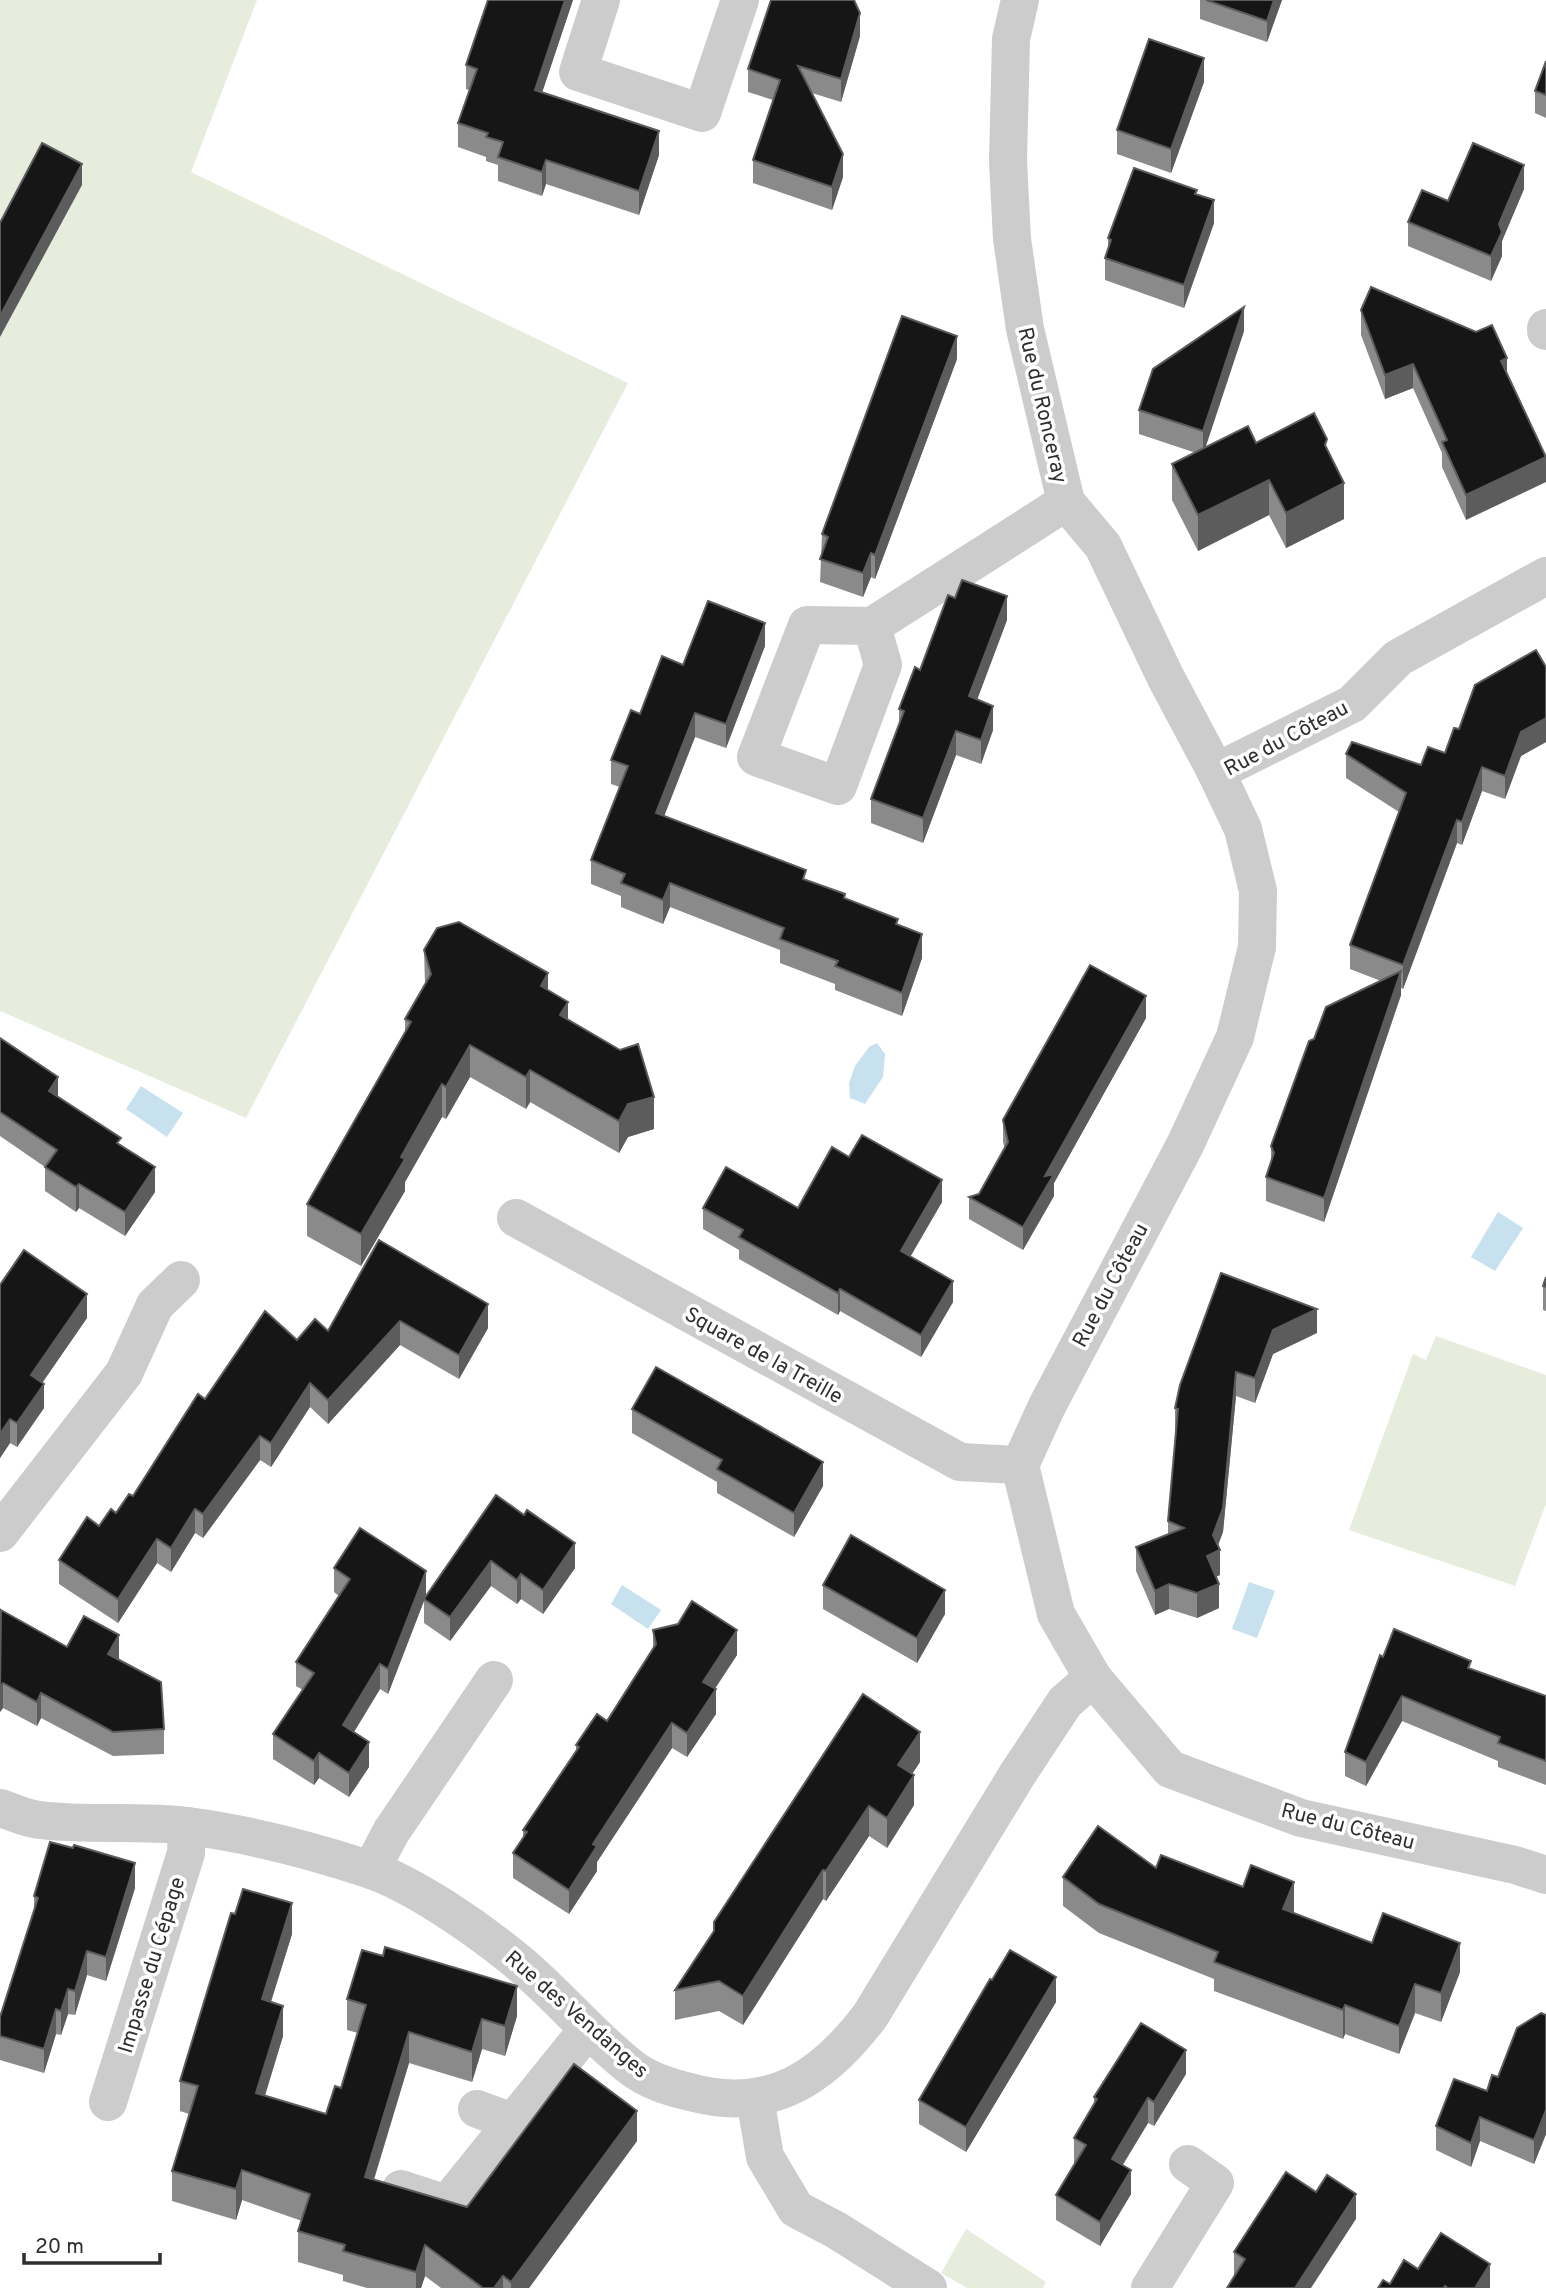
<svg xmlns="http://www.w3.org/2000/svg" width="1546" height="2288" font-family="Overpass,sans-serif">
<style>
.green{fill:#e6eddc}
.water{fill:#c7e1ee}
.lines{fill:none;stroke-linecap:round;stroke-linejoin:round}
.minor{stroke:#ccc;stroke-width:38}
.wall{fill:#8a8a8a}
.shaded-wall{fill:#5c5c5c}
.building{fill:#161616;stroke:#5c5c5c;stroke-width:2}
.labels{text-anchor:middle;stroke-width:7;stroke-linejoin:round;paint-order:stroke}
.street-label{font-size:21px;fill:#2f2f2f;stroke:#fff}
</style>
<rect width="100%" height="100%" fill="#fff"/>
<g class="green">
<polygon points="0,0 257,0 191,172 628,383 246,1118 0,1011"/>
<polygon points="1436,1336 1546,1375 1546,1504 1515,1586 1349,1530 1413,1354 1426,1360"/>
<polygon points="966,2229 1046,2282 1043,2288 967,2288 941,2273"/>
</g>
<g class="water">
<polygon points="877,1043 885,1054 883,1077 865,1104 850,1098 849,1083 855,1066 869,1047"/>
<polygon points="141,1086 183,1113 167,1137 126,1109"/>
<polygon points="1498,1212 1523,1228 1495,1271 1471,1257"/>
<polygon points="1249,1582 1275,1591 1257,1638 1232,1629"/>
<polygon points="622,1585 661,1610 648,1629 611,1604"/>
</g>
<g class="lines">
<g class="minor">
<polyline points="601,0 578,72 702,113 740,0"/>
<polyline points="1020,0 1011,39 1008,161 1012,239 1025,329 1066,502 1103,546 1166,678 1216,772"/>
<polyline points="1546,328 1546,331"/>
<polyline points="1546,576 1398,658 1352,704 1216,772 1243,829 1258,891 1257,947 1235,1037 1185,1145 1047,1406 1020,1465 1056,1614 1093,1678 1170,1769 1301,1818 1515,1865 1546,1875"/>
<polyline points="872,626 883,665 838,786 756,757 807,625 872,626 1066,502"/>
<polyline points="516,1218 960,1462 1020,1465"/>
<polyline points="0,1533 124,1373 155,1305 181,1280"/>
<path d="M0,1808C13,1812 27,1819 40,1820C89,1826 140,1820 188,1826C249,1834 310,1850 368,1869C413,1884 475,1927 512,1957C555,1991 589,2035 632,2068C649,2081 669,2087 690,2092C770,2114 823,2078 870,2016L1017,1775L1065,1702L1093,1678"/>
<polyline points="371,1870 391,1832 494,1680"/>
<polyline points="755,2098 765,2157 796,2209 836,2230 928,2288"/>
<polyline points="108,2102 186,1853 187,1826"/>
<polyline points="477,2109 513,2122"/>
<polyline points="401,2189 447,2204 588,2029"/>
<polyline points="1150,2288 1215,2183 1188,2164"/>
</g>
</g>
<g class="wall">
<polygon points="573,0 542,92 659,155 639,215 546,184 542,196 498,181 498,165 486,161 486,157 458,147 458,123 469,90 466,89 466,65"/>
<polygon points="1200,0 1282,0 1267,42 1200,19"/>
<polygon points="860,36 841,102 812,93 843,177 832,210 753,183 753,160 773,100 748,92 748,69"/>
<polygon points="1546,61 1546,118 1535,113 1535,91"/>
<polygon points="1204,82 1171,173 1117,154 1117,130"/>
<polygon points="1524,189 1502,241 1502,256 1491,281 1408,246 1408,222 1448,201"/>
<polygon points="1197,194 1214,223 1184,308 1105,280 1105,258 1108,248 1108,238"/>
<polygon points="1361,310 1507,374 1466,520 1442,467 1442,453 1413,388 1385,399 1361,335"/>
<polygon points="1244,331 1205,448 1256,443 1327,450 1344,519 1286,548 1269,515 1198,551 1172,500 1172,464 1196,453 1139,434 1139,410"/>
<polygon points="957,359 875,579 871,577 863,597 820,582 822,534"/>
<polygon points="1007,620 977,700 993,730 981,764 956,755 923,843 871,823 871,799 899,724 899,709 920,670"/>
<polygon points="765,646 726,748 695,737 664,816 806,880 898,925 922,958 902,1016 835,990 835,984 780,963 780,950 670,907 663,924 621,907 621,896 591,884 591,860 620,787 611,784 611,760 640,714"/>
<polygon points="1546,667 1546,742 1521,756 1505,799 1482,791 1462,845 1457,843 1403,989 1401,988 1401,995 1324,1222 1266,1201 1266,1177 1271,1164 1271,1146 1314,1039 1381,981 1350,969 1350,945 1399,812 1346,778 1346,754 1421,765 1445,753 1459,729"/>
<polygon points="424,950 548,991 568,1020 654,1129 628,1137 619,1153 530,1102 526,1109 470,1077 446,1119 442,1117 405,1182 405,1191 361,1266 307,1236 307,1204 405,1032 405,1019 425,984"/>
<polygon points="1146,1018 1054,1183 1054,1196 1023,1250 969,1219 969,1197 979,1194 1005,1149 1003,1142 1003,1120"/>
<polygon points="0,1038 58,1097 121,1145 155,1192 125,1236 79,1208 76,1212 45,1191 45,1167 0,1136"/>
<polygon points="849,1157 942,1202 910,1256 953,1302 921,1357 840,1311 838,1315 739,1259 739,1250 703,1229 703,1208 798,1208"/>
<polygon points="379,1240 488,1328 459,1379 400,1345 328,1424 310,1407 271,1467 260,1460 203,1538 195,1533 171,1572 157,1563 118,1623 59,1584 59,1560 116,1513 133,1496 205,1399 297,1340 328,1331"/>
<polygon points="1546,1277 1546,1311 1543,1310 1543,1286"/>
<polygon points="0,1285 87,1318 42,1383 44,1408 17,1447 10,1443 0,1458"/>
<polygon points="1317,1333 1273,1354 1255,1403 1236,1396 1223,1532 1218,1546 1220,1575 1216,1577 1219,1608 1197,1618 1169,1609 1155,1615 1136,1571 1136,1547 1168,1534 1168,1521 1176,1433 1175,1433 1175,1408 1180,1385"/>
<polygon points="632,1409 823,1486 794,1537 717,1493 717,1482 632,1433"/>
<polygon points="496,1495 575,1568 543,1614 521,1599 517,1604 491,1586 450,1641 424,1623 424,1600 388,1694 380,1689 354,1732 369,1767 349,1797 319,1778 314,1785 273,1759 273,1734 303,1690 296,1686 296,1662 339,1596 334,1592 334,1568 426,1597"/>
<polygon points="823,1585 945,1614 917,1663 823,1609"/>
<polygon points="0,1612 67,1647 119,1660 164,1729 164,1754 113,1756 41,1718 37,1726 3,1708 0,1712"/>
<polygon points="653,1630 737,1655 715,1689 716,1714 687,1757 672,1748 597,1862 597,1871 569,1914 513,1878 513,1853 523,1838 523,1830 576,1750 576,1745 607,1721 653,1649"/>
<polygon points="1383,1657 1471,1669 1546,1696 1546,1785 1498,1767 1498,1761 1402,1721 1366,1786 1345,1776 1345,1752"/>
<polygon points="920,1762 912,1774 914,1805 887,1848 869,1836 826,1901 823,1899 743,2025 719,2011 675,2020 675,1990 714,1931"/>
<polygon points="1156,1868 1243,1887 1294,1911 1293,1913 1372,1943 1460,1972 1441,2022 1415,2013 1399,2054 1345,2034 1343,2039 1214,1991 1214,1979 1099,1933 1063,1906 1063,1877"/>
<polygon points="135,1888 106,1981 87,1975 75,2015 68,2014 61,2035 56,2034 44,2073 0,2060 0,2017 34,1911 34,1896"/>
<polygon points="292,1934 271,2002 283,2036 265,2096 326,2114 341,2088 358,2033 347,2030 347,1999 517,2016 505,2056 482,2049 472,2082 409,2063 374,2180 467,2207 637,2141 529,2288 441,2288 425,2276 421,2288 367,2288 343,2281 343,2275 298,2262 298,2231 302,2221 242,2200 236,2220 172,2201 172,2171 189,2114 180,2111 180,2081"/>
<polygon points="992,1980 1056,2002 966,2152 919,2124 919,2100"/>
<polygon points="1546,2015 1546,2134 1534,2164 1480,2141 1471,2167 1436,2150 1436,2126 1487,2091"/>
<polygon points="1186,2074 1154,2126 1148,2123 1122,2165 1131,2194 1100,2246 1056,2220 1056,2195 1075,2164 1074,2163 1074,2138 1094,2105 1094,2097"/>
<polygon points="1356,2219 1234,2276 1234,2252"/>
</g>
<g class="shaded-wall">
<polygon points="565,0 573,0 535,114 535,90"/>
<polygon points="1274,0 1282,0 1267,42 1267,21"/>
<polygon points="860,13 860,36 841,102 841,79"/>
<polygon points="1204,58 1204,82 1171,173 1171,149"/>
<polygon points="659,131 659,155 639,215 639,191"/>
<polygon points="843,154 843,177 832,210 832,187"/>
<polygon points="546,160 546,184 542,196 542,172"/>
<polygon points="82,164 82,185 0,337 0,316"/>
<polygon points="1524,165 1524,189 1502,241 1502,256 1491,281 1491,256 1499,224"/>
<polygon points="1214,200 1214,223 1184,308 1184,285"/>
<polygon points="1244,307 1244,331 1203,455 1203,431"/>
<polygon points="957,336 957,359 875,579 875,555"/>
<polygon points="1507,358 1507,382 1501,361"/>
<polygon points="1413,364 1413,388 1385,399 1385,375"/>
<polygon points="1546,457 1546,482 1466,520 1466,495"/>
<polygon points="1269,480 1269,515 1198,551 1198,515"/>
<polygon points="1344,483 1344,519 1286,548 1286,513"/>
<polygon points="871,553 871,577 863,597 863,573"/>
<polygon points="1007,596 1007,620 969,721 969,696"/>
<polygon points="765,623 765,646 726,748 726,724"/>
<polygon points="993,706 993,730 981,764 981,740"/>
<polygon points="695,713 695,737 656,837 656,813"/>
<polygon points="1546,718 1546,742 1521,756 1505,799 1505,776 1521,732"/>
<polygon points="956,731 956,755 923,843 923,818"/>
<polygon points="1482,767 1482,791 1462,845 1462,822"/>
<polygon points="1457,820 1457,843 1403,989 1403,965"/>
<polygon points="670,883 670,907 663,924 663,900"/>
<polygon points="922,934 922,958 902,1016 902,993"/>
<polygon points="1401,971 1401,995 1324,1222 1324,1198"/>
<polygon points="548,973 548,1005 541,986"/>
<polygon points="1146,996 1146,1018 1054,1183 1054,1196 1023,1250 1023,1227 1045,1176"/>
<polygon points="568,1002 568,1035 560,1015"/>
<polygon points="470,1045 470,1077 446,1119 446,1087"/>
<polygon points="530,1070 530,1102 526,1109 526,1077"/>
<polygon points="58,1077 58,1102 49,1091"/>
<polygon points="442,1084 442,1117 405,1182 405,1191 361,1266 361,1234 401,1157"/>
<polygon points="654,1097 654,1129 628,1137 619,1153 619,1121 628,1104"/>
<polygon points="155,1167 155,1192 125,1236 125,1212"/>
<polygon points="942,1180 942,1202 901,1273 901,1251"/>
<polygon points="79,1184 79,1208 76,1212 76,1187"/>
<polygon points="953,1281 953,1302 921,1357 921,1335"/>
<polygon points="840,1289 840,1311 838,1315 838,1293"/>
<polygon points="87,1294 87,1318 31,1399 31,1375"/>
<polygon points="488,1304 488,1328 459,1379 459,1355"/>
<polygon points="1317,1309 1317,1333 1273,1354 1255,1403 1255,1378 1273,1330"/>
<polygon points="400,1321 400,1345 328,1424 328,1400"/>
<polygon points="1236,1372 1236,1396 1223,1532 1215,1552 1220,1550 1220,1575 1207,1580 1207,1556"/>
<polygon points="310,1383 310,1407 271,1467 271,1443"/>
<polygon points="44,1384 44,1408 17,1447 17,1423"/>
<polygon points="10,1419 10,1443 0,1458 0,1434"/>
<polygon points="260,1436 260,1460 203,1538 203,1514"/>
<polygon points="823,1462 823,1486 794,1537 794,1513"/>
<polygon points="195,1509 195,1533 171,1572 171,1548"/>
<polygon points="157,1539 157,1563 118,1623 118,1599"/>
<polygon points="575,1543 575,1568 543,1614 543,1590"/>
<polygon points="491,1561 491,1586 450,1641 450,1617"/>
<polygon points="426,1571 426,1596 388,1694 388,1669"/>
<polygon points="521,1574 521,1599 517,1604 517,1580"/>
<polygon points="1169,1584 1169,1609 1155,1615 1155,1591"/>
<polygon points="1219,1584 1219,1608 1197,1618 1197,1593"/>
<polygon points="945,1590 945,1614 917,1663 917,1638"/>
<polygon points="737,1630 737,1655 703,1706 703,1682"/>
<polygon points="119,1635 119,1659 108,1654"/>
<polygon points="380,1664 380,1689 343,1750 343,1725"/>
<polygon points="3,1683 3,1708 0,1712 0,1688"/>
<polygon points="716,1689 716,1714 687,1757 687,1733"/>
<polygon points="41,1693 41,1718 37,1726 37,1702"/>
<polygon points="1402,1696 1402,1721 1366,1786 1366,1762"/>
<polygon points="672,1723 672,1748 597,1862 597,1871 569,1914 569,1890 593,1844"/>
<polygon points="920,1732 920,1762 898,1795 898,1765"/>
<polygon points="369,1742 369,1767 349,1797 349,1773"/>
<polygon points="319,1753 319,1778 314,1785 314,1761"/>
<polygon points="914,1775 914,1805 887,1848 887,1818"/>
<polygon points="869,1806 869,1836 826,1901 826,1871"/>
<polygon points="135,1863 135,1888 106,1981 106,1957"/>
<polygon points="823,1870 823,1899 743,2025 743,1996"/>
<polygon points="1294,1882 1294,1911 1283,1938 1283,1909"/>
<polygon points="292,1903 292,1934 262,2030 262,1999"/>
<polygon points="1460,1943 1460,1972 1441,2022 1441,1993"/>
<polygon points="87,1951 87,1975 75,2015 75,1991"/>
<polygon points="1056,1977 1056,2002 966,2152 966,2127"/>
<polygon points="1415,1984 1415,2013 1399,2054 1399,2026"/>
<polygon points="517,1986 517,2016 505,2056 505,2026"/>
<polygon points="68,1989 68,2014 61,2035 61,2011"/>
<polygon points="1345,2005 1345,2034 1343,2039 1343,2010"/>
<polygon points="283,2006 283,2036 256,2124 256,2093"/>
<polygon points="56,2009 56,2034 44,2073 44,2049"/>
<polygon points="482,2019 482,2049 472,2082 472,2052"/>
<polygon points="409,2032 409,2063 365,2208 365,2177"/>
<polygon points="1186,2050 1186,2074 1154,2126 1154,2102"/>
<polygon points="1148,2098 1148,2123 1112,2183 1112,2159"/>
<polygon points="1546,2110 1546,2134 1534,2164 1534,2140"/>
<polygon points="637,2111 637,2141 529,2288 511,2288 511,2282"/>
<polygon points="1480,2117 1480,2141 1471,2167 1471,2143"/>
<polygon points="242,2170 242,2200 236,2220 236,2189"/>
<polygon points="1131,2170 1131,2194 1100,2246 1100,2222"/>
<polygon points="1356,2194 1356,2219 1311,2288 1295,2288"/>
<polygon points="425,2245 425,2276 421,2288 416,2288 416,2272"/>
<polygon points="1490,2264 1490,2288 1475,2288"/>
<polygon points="503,2276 503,2288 494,2288"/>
</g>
<g class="building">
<polygon points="488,0 565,0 535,90 659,131 639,191 546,160 542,172 498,157 503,142 486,137 488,133 458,123 477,69 466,65"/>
<polygon points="771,0 854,0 860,13 841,79 798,66 843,154 832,187 753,160 780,80 748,69"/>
<polygon points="1206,0 1274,0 1267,21"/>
<polygon points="1149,39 1204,58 1171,149 1117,130"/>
<polygon points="1546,61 1546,95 1535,91"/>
<polygon points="42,143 82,164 0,316 0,223"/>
<polygon points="1473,143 1524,165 1499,224 1502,232 1491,256 1408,222 1422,190 1448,201"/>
<polygon points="1134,168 1197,190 1195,194 1214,200 1184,285 1105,258 1111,240 1108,238"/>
<polygon points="1371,287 1476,332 1492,325 1507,358 1501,361 1546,457 1466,495 1442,442 1447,440 1413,364 1385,375 1361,310"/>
<polygon points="1244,307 1203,431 1139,410 1153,369"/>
<polygon points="902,316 957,336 875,555 871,553 863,573 820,559 828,537 822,534"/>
<polygon points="1314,413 1327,439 1325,445 1344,483 1286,513 1269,480 1198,515 1172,464 1248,426 1256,443"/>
<polygon points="962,580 1007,596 969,696 993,706 981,740 956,731 923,818 871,799 904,711 899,709 915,667 920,670 948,595 955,598"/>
<polygon points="708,601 765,623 726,724 695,713 656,813 806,870 803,879 845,894 844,898 898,919 896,924 922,934 902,993 835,966 838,961 780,939 784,928 670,883 663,900 621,883 625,874 591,860 628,766 611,760 631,710 640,714 662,656 683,665"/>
<polygon points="1536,650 1546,667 1546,718 1521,732 1505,776 1482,767 1462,822 1457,820 1403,965 1350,945 1406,793 1346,754 1352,742 1421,765 1428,747 1445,753 1454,728 1459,729 1475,685"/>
<polygon points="459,922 548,973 541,986 568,1002 560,1015 620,1050 638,1044 654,1097 628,1104 619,1121 530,1070 526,1077 470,1045 446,1087 442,1084 401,1157 405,1159 361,1234 307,1204 411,1022 405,1019 431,974 424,950 437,928"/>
<polygon points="1090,965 1146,996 1045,1176 1054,1174 1023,1227 969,1197 979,1194 1008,1142 1003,1120"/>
<polygon points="1401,971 1324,1198 1266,1177 1274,1153 1271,1146 1309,1041 1314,1039 1326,1007"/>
<polygon points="0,1038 58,1077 49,1091 121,1138 117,1143 155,1167 125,1212 79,1184 76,1187 45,1167 57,1150 0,1112"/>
<polygon points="862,1135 942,1180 901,1251 953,1281 921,1335 840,1289 838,1293 739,1237 743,1230 703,1208 726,1167 798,1208 832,1147 849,1157"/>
<polygon points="379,1240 488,1304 459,1355 400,1321 328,1400 310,1383 271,1443 260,1436 203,1514 195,1509 171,1548 157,1539 118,1599 59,1560 87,1517 99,1526 111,1509 116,1513 129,1494 133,1496 198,1394 205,1399 265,1311 297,1340 315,1319 328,1331"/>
<polygon points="24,1250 87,1294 31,1375 44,1384 17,1423 10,1419 0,1434 0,1285"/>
<polygon points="1221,1273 1317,1309 1273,1330 1255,1378 1236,1372 1223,1508 1213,1535 1220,1550 1207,1556 1219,1584 1197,1593 1169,1584 1155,1591 1136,1547 1184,1528 1168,1521 1178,1409 1175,1408 1180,1385"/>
<polygon points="1546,1277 1546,1287 1543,1286"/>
<polygon points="656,1367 823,1462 794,1513 717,1469 722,1460 632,1409"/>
<polygon points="496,1495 524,1515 527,1510 575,1543 543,1590 521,1574 517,1580 491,1561 450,1617 424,1599"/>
<polygon points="360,1528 426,1571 388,1669 380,1664 343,1725 369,1742 349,1773 319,1753 314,1761 273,1734 314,1673 296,1662 350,1579 334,1568"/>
<polygon points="851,1535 945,1590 917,1638 823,1585"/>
<polygon points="692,1601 737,1630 703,1682 716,1689 687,1733 672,1723 593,1844 597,1846 569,1890 513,1853 527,1832 523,1830 579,1747 576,1745 597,1714 607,1721 656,1644 653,1630 678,1624"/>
<polygon points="1,1610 67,1647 84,1616 119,1635 108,1654 161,1682 164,1729 113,1732 41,1693 37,1702 3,1683 0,1688"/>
<polygon points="1394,1629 1471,1661 1468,1668 1546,1696 1546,1761 1498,1743 1500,1737 1402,1696 1366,1762 1345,1752 1380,1655 1383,1657"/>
<polygon points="863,1694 920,1732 898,1765 914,1775 887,1818 869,1806 826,1871 823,1870 743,1996 719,1981 675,1990 714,1931 714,1922"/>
<polygon points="1098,1826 1156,1868 1161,1855 1243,1887 1251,1865 1294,1882 1283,1909 1372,1943 1383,1913 1460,1943 1441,1993 1415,1984 1399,2026 1345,2005 1343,2010 1214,1962 1218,1952 1099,1904 1063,1877"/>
<polygon points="50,1842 73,1848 74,1845 135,1863 106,1957 87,1951 75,1991 68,1989 61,2011 56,2009 44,2049 0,2036 0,2017 38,1898 34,1896"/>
<polygon points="243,1889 292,1903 262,1999 283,2006 256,2093 326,2114 335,2086 341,2088 366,2005 347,1999 362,1950 383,1956 385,1947 517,1986 505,2026 482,2019 472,2052 409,2032 365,2177 467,2207 574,2064 637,2111 511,2282 503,2276 494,2288 483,2288 425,2245 416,2272 343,2251 345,2245 298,2231 310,2194 242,2170 236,2189 172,2171 198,2086 180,2081 231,1913 235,1914"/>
<polygon points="1010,1950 1056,1977 966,2127 919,2100 990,1979 992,1980"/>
<polygon points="1541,2013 1546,2015 1546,2110 1534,2140 1480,2117 1471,2143 1436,2126 1454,2079 1487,2091 1492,2075 1498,2077 1517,2028"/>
<polygon points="1141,2023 1186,2050 1154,2102 1148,2098 1112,2159 1131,2170 1100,2222 1056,2195 1086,2145 1074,2138 1097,2099 1094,2097"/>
<polygon points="1286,2172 1316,2192 1327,2175 1356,2194 1295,2288 1227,2288 1245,2259 1234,2252"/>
<polygon points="1441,2233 1490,2264 1475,2288 1448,2288 1445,2286 1444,2288 1378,2288 1383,2280 1390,2284 1404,2260 1418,2269"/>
</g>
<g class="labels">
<g class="street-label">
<text transform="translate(1043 405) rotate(77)" y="7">Rue du Ronceray</text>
<text transform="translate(1286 738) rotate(-28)" y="7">Rue du Côteau</text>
<text transform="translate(1110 1285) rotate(-62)" y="7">Rue du Côteau</text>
<text transform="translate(764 1355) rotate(29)" y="7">Square de la Treille</text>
<text transform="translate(1348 1826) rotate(14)" y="7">Rue du Côteau</text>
<text transform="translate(151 1965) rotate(-73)" y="7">Impasse du Cépage</text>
<text transform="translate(577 2014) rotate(41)" y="7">Rue des Vendanges</text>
</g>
</g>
<path d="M24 2253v10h136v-10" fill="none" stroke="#2f2f2f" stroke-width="3.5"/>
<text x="35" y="2253" font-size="21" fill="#2f2f2f" stroke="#ffffff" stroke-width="5" paint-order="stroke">20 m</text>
</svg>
